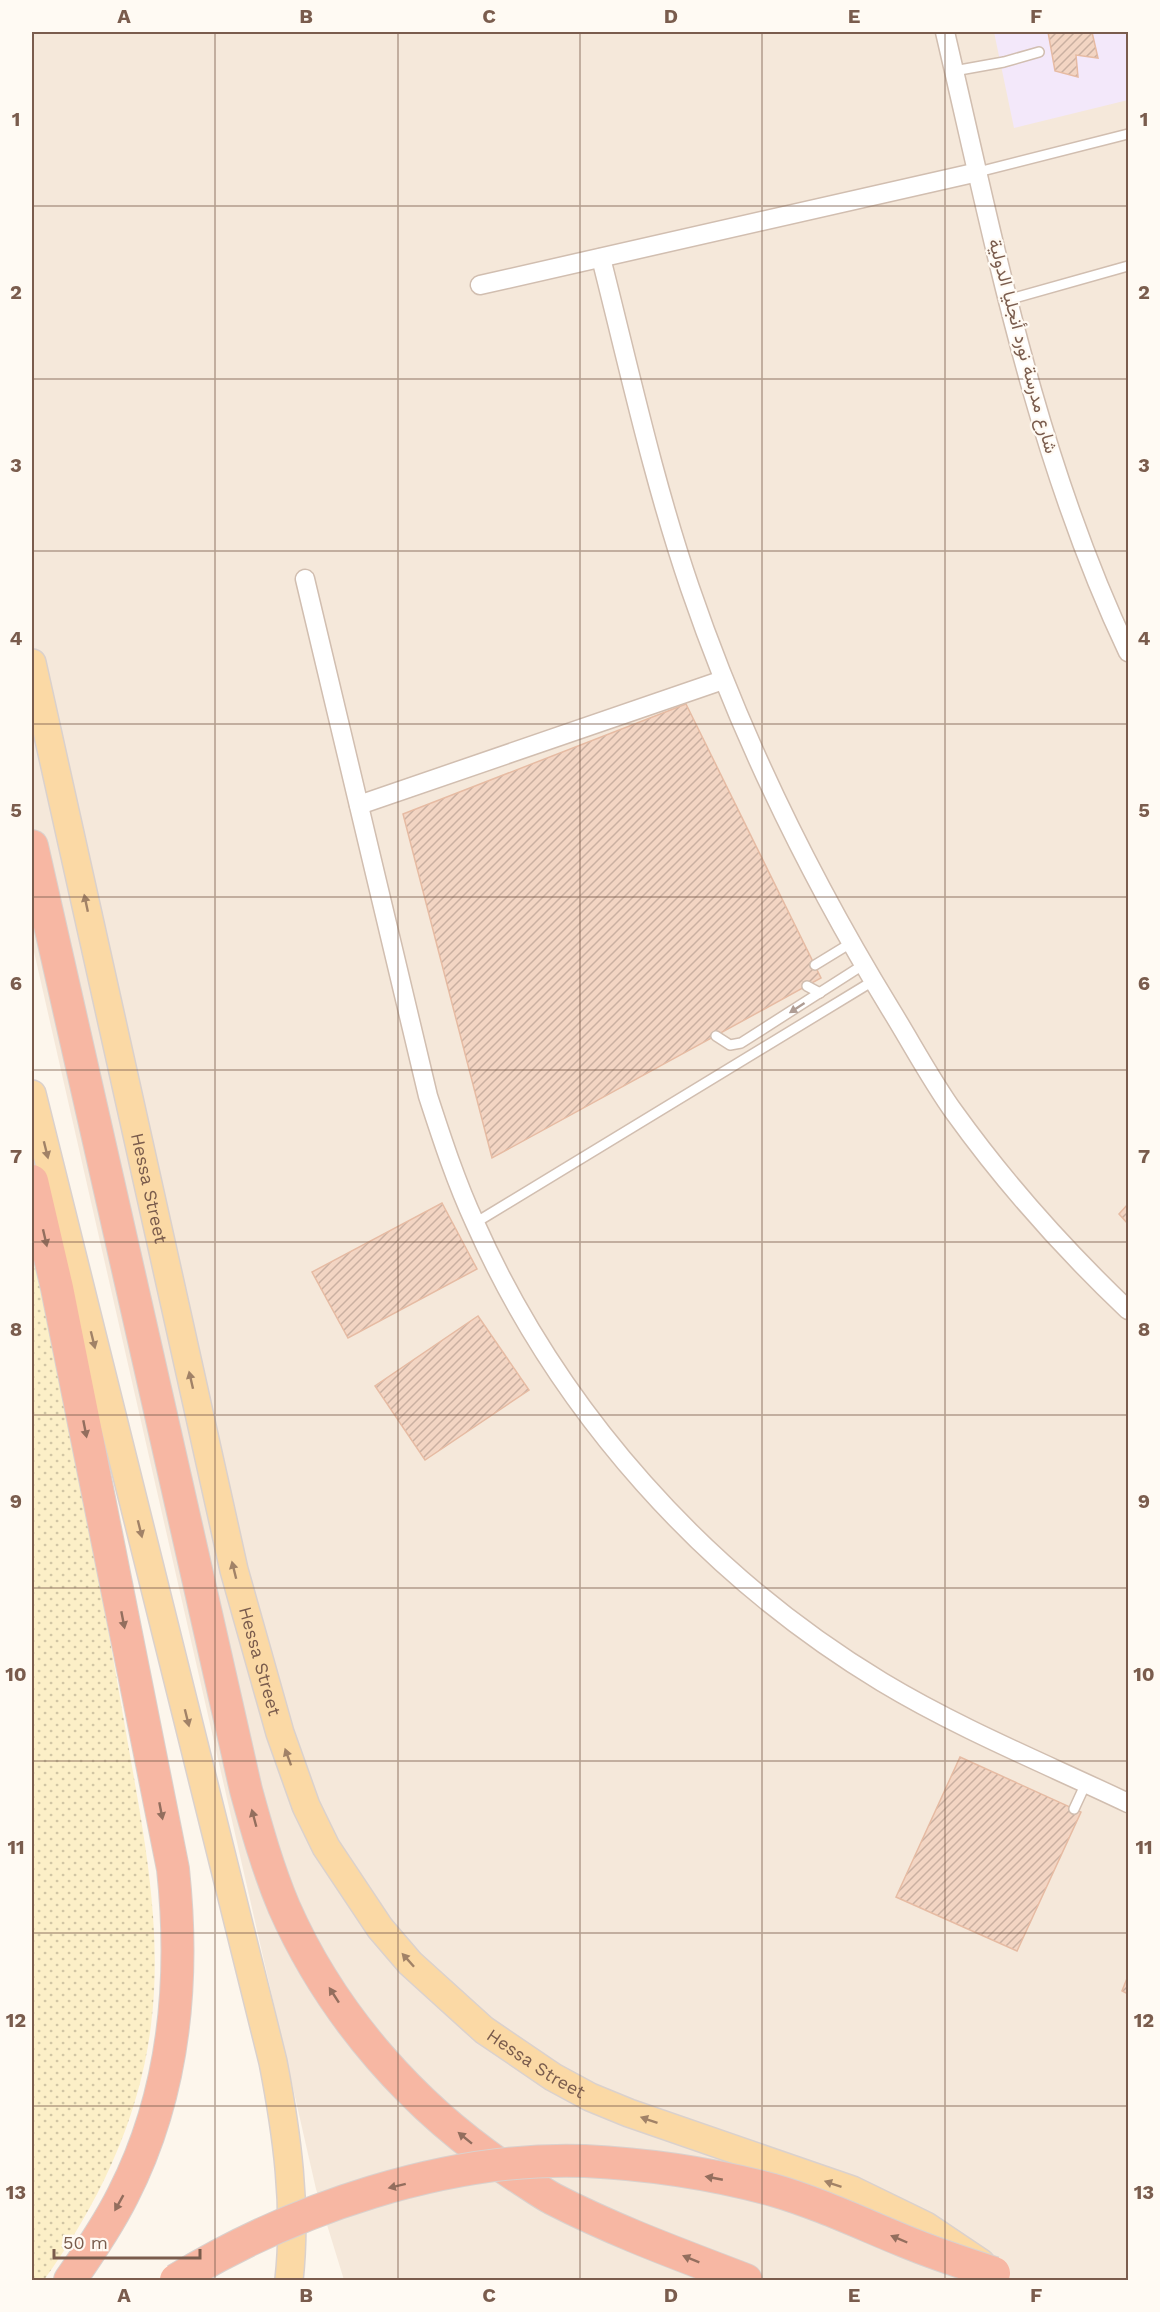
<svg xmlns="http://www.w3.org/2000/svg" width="1160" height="2312" font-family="'Work Sans',Vazirmatn,sans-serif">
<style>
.residential{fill:#f5e8da}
.education{fill:#f3e8fa}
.sand{fill:url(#sand-dots)}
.building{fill:url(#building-hatch);stroke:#e6bba3;stroke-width:1.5}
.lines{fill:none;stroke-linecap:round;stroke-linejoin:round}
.lane-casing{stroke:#d1beb0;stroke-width:12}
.street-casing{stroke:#d1beb0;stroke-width:21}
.primary-casing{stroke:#dad1cd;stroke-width:30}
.highway-casing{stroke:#dad1cd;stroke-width:34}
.lane{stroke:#fff;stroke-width:9}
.street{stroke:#fff;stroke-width:18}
.primary{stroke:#fbd9a5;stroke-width:27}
.highway{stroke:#f7b7a3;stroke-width:32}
.highway-bridge-casing{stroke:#dad1cd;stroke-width:34;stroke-linecap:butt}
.highway-bridge{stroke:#f7b7a3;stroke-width:32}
.oneway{fill:#a18267}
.oneway2{fill:#af9d94}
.oneway3{fill:#936e5e}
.grid{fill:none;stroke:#7a5c4d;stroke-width:1.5;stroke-opacity:0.55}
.labels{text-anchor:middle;stroke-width:4.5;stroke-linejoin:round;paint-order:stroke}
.street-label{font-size:18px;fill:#7a5c4d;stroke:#fffaf3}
.neatline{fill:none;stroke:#7a5c4d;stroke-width:2}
.grid-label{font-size:20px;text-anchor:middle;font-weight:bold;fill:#7a5c4d}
</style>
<defs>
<pattern id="sand-dots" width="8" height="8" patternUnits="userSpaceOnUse" patternTransform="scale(1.5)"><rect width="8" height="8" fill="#fcefc7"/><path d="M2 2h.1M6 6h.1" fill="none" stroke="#d1c5a4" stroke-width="1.8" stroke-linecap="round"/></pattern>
<pattern id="building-hatch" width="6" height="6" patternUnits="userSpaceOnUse" patternTransform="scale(1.5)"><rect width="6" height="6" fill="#f3d5c3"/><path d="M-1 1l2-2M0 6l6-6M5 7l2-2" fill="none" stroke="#cab0a1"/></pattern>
</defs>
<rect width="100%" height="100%" fill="#fdf6ec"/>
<polygon class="residential" points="32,32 1128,32 1128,2280 344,2280 316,2189 32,943"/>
<polygon class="education" points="994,32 1128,32 1128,100 1014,128"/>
<path class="sand" d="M32,1245C65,1403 97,1561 124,1721C141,1821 164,1923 151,2025C140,2118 98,2205 44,2280H32Z"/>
<g class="building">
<polygon points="1048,32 1092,32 1098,58 1076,55 1078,77 1055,71"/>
<polygon points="686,704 821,978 492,1158 403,814"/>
<polygon points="442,1203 477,1269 348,1338 312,1272"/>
<polygon points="1128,1204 1128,1224 1119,1214"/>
<polygon points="478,1316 529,1390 425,1460 375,1386"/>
<polygon points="960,1757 1081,1812 1017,1951 896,1897"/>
<polygon points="1128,1976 1128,1994 1122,1991"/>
</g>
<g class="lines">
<defs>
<g id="lane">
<polyline points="954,71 1004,62 1039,52"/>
<polyline points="978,172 1128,134"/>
<polyline points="1007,300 1128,266"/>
<polyline points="815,965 851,943"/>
<polyline points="807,986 820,993"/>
<polyline points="716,1036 730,1045 741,1043 863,965"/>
<polyline points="475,1223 873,981"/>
<polyline points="1074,1809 1086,1783"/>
</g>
<g id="street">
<path d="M945,32C994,241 1035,456 1128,652"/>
<path d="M601,258C629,368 653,480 690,588C741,737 809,876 891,1010C912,1044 931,1080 954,1112C1005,1183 1065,1250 1128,1310"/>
<polyline points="480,285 978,172"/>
<path d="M305,579L428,1096C442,1139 456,1182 475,1223C559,1412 705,1575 882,1682C960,1729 1046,1764 1128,1803"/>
<polyline points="359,805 723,680"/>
</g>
<g id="primary">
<path id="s1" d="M32,663L234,1570L280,1733L306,1806L326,1847L380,1928L410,1963L484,2030L553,2077L590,2097L629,2113L852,2190L926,2226L981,2263"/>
<path d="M32,1094L273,2062C287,2134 297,2207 289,2280"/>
</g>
<g id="highway">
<path d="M32,846L246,1790C257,1830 268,1869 284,1907C332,2016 415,2110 515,2175C528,2183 540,2192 553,2199C615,2231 681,2255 746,2280"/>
<path d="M32,1181L57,1288L173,1869C185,1981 175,2093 123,2195C108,2225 89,2253 70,2280"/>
</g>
</defs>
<use href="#lane" class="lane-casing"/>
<use href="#street" class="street-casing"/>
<use href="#primary" class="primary-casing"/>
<use href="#highway" class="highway-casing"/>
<use href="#lane" class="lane"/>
<use href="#street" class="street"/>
<use href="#primary" class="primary"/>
<use href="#highway" class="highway"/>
<defs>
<path id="highway-bridge" d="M176,2280C292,2209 447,2156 585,2161C645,2164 714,2174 773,2190C818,2203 860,2223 904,2241C933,2253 963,2263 994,2273"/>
</defs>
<use href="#highway-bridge" class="highway-bridge-casing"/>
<use href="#highway-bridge" class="highway-bridge"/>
</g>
<defs><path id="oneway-solid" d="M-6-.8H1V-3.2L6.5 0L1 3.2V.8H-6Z" transform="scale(1.5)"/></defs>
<g class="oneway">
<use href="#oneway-solid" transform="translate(86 903) rotate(-102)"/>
<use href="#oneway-solid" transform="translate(46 1150) rotate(76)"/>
<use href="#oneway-solid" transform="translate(93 1340) rotate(76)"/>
<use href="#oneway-solid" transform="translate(191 1380) rotate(-103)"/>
<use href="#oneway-solid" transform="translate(140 1529) rotate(76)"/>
<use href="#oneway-solid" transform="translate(234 1570) rotate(-104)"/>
<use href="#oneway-solid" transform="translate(187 1718) rotate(76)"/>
<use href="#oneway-solid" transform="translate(288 1757) rotate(-110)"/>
<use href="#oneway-solid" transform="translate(408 1960) rotate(-132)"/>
<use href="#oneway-solid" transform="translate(649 2120) rotate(-161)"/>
<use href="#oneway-solid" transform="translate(833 2184) rotate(-161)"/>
</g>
<use class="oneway2" href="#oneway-solid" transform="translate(797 1008) rotate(147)"/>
<g class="oneway3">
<use href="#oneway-solid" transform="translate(45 1238) rotate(77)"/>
<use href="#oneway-solid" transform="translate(85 1429) rotate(79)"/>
<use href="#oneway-solid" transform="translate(123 1620) rotate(79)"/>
<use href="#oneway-solid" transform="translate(161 1811) rotate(79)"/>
<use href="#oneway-solid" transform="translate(254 1818) rotate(-105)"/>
<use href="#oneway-solid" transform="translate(334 1995) rotate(-123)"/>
<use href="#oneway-solid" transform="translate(465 2138) rotate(-141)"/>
<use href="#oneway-solid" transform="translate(714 2178) rotate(-169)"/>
<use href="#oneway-solid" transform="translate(397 2186) rotate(166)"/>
<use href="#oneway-solid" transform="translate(119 2203) rotate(119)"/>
<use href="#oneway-solid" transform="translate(899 2239) rotate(-157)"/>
<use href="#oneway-solid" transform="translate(691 2259) rotate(-158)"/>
</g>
<path class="grid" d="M215,32V2280M398,32V2280M580,32V2280M762,32V2280M945,32V2280M32,206H1128M32,379H1128M32,551H1128M32,724H1128M32,897H1128M32,1070H1128M32,1242H1128M32,1415H1128M32,1588H1128M32,1761H1128M32,1933H1128M32,2106H1128"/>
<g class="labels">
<g class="street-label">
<text transform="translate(1023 346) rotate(75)" y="6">شارع مدرسة نورد أنجليا الدولية</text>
<text dy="6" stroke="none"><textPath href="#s1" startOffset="538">Hessa Street</textPath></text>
<text dy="6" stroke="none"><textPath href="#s1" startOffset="1024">Hessa Street</textPath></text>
<text dy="6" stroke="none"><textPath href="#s1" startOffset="1527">Hessa Street</textPath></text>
</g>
</g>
<rect width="1160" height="2312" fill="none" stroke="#fffaf3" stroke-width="66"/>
<path d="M54 2249v9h146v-9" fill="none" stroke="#7a5c4d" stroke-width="3"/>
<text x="63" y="2249" font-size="18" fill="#7a5c4d" stroke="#fffaf3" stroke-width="4.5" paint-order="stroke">50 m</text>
<rect x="33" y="33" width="1094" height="2246" class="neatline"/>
<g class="grid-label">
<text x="124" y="23">A</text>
<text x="306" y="23">B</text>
<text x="489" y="23">C</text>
<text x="671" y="23">D</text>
<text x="854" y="23">E</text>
<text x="1036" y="23">F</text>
<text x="16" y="126">1</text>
<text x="1144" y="126">1</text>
<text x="16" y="299">2</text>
<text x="1144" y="299">2</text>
<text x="16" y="472">3</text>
<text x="1144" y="472">3</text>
<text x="16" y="645">4</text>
<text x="1144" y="645">4</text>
<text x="16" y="817">5</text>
<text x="1144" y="817">5</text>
<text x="16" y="990">6</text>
<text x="1144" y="990">6</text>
<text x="16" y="1163">7</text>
<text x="1144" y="1163">7</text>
<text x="16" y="1336">8</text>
<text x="1144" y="1336">8</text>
<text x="16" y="1508">9</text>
<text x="1144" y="1508">9</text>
<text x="16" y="1681">10</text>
<text x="1144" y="1681">10</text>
<text x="16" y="1854">11</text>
<text x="1144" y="1854">11</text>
<text x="16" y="2027">12</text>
<text x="1144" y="2027">12</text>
<text x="16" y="2199">13</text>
<text x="1144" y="2199">13</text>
<text x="124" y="2302">A</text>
<text x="306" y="2302">B</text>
<text x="489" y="2302">C</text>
<text x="671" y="2302">D</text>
<text x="854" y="2302">E</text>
<text x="1036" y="2302">F</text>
</g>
</svg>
